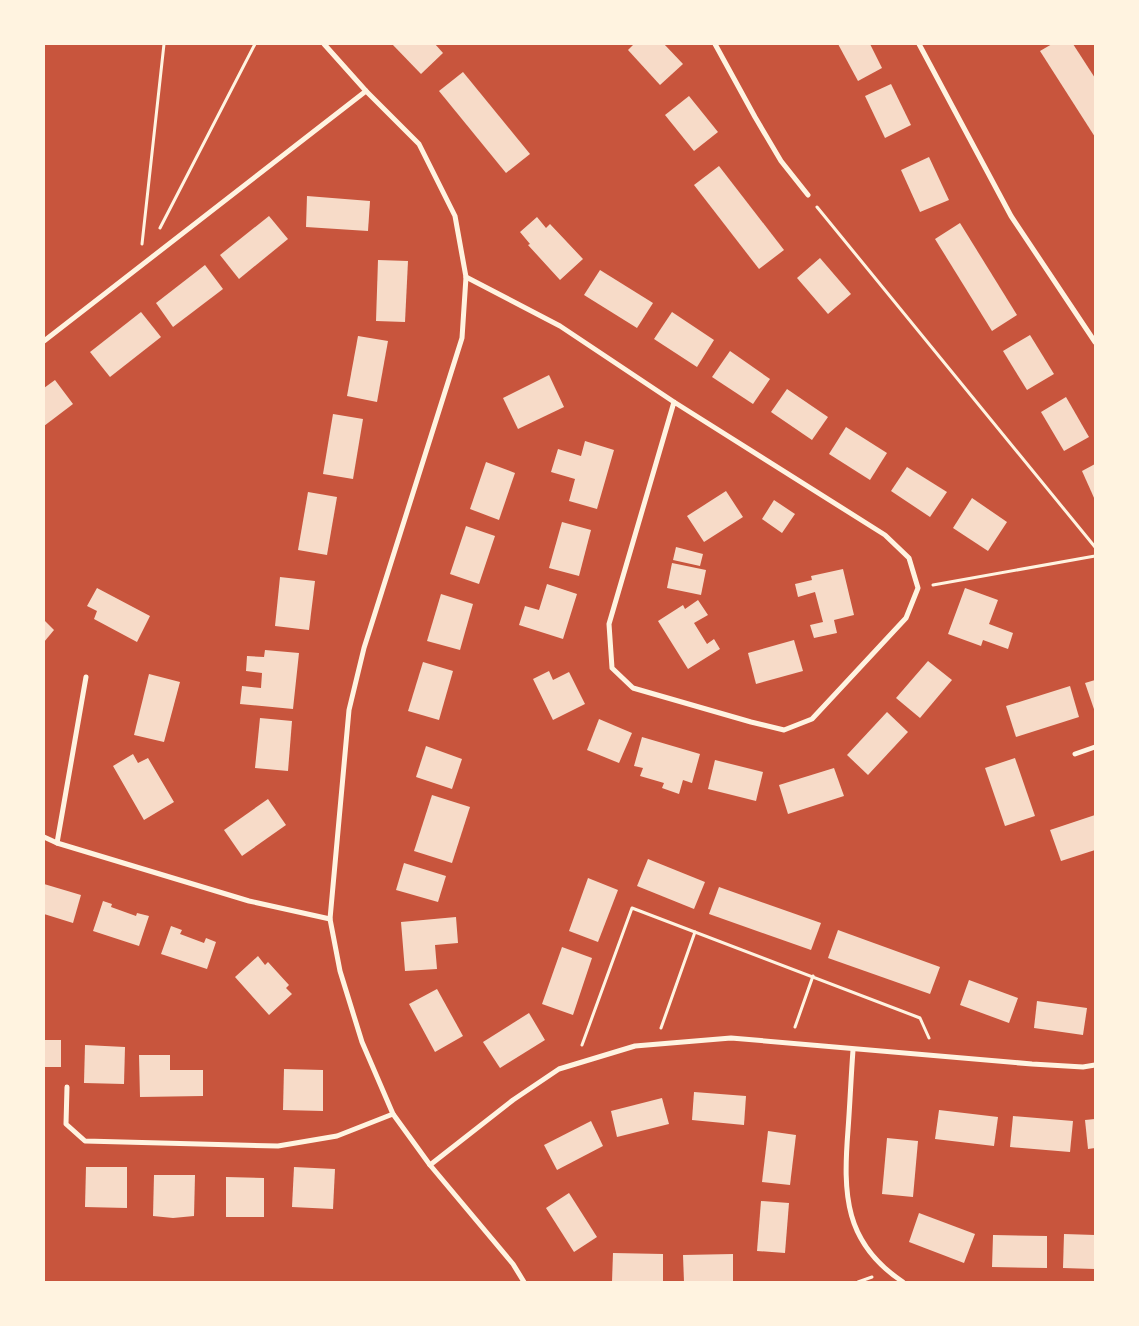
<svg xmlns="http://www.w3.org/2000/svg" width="1139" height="1326" font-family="'IBM Plex Serif',serif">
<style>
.building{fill:#f7dbc8}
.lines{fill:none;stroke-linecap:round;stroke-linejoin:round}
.path{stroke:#fff3e0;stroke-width:3}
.minor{stroke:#fff3e0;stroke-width:5}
</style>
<rect width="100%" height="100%" fill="#c8553d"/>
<g class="building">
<polygon points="392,44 435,44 443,53 421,74"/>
<polygon points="634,44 664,44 683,64 660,85 628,50"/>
<polygon points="838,44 870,44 882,68 858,81"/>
<polygon points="1052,44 1073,44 1095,78 1095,137 1040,51"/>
<polygon points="463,72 530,154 506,173 439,91"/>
<polygon points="891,84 911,125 885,138 865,96"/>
<polygon points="689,96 718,132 694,151 665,115"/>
<polygon points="929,157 949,200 920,212 901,170"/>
<polygon points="719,166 784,250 759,269 694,185"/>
<polygon points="307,196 370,201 368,231 306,227"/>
<polygon points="269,216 288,239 239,279 220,255"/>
<polygon points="537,217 546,228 550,224 583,259 560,280 528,245 530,244 520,232"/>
<polygon points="960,223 1017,315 992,331 935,239"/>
<polygon points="820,258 851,294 828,314 797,278"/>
<polygon points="378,260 408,261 405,322 376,321"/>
<polygon points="205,265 223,289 173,327 156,303"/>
<polygon points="600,270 653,303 637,328 584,295"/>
<polygon points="141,312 161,337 110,377 90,352"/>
<polygon points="672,312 714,340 697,367 654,339"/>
<polygon points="1030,335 1054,374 1027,390 1003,351"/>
<polygon points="358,336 388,341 377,402 347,396"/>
<polygon points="730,351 770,379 753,404 712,377"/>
<polygon points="549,375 564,407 518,429 503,398"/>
<polygon points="55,380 73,404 44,426 44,388"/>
<polygon points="787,389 828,417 812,440 771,412"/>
<polygon points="1066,397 1089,437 1064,451 1041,412"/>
<polygon points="333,414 363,419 353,479 323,474"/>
<polygon points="846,427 887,453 870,480 829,454"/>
<polygon points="585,441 614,450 597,509 569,501 575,479 551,472 558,449 581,456"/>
<polygon points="486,462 515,473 499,520 470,509"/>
<polygon points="1095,464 1095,500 1082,471"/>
<polygon points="907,467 947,492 930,517 891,491"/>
<polygon points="726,491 743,517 704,542 687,516"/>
<polygon points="308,492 337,497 327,555 298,550"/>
<polygon points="972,498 1007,522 988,551 953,528"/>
<polygon points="774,500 795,514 782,533 762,519"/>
<polygon points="562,522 591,530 579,576 549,568"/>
<polygon points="466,526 495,536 479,584 450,574"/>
<polygon points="676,547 703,554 700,566 673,560"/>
<polygon points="672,563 706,570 701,595 667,588"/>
<polygon points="843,569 854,615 834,620 837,633 814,638 810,625 823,622 815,592 798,597 795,584 812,580 811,576"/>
<polygon points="280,577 315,581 309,630 275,626"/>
<polygon points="547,584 577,594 563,639 519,625 525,606 539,610"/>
<polygon points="97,588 150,616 137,642 94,619 97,611 87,606"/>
<polygon points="965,588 998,600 989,624 1013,633 1008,649 983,640 981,646 948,634"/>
<polygon points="441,594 473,604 460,650 427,641"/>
<polygon points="698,600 708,615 694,623 707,644 714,639 720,649 688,669 658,621 683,605 685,609"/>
<polygon points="44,620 54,630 44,642"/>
<polygon points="794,640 803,671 756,684 748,653"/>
<polygon points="265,650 299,653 293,709 240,704 242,686 261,688 262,673 246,671 247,656 264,657"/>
<polygon points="928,661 952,680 920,718 896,698"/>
<polygon points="423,662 453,671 439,720 408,711"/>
<polygon points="549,671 553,680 569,672 585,704 553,720 533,679"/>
<polygon points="149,674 180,682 164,742 134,735"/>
<polygon points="1095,680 1095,712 1085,683"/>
<polygon points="1070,686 1079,717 1016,737 1006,706"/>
<polygon points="887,712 908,732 868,775 847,755"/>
<polygon points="260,718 292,721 288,771 255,768"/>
<polygon points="599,719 632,733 619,763 587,750"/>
<polygon points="642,737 700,754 692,783 683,780 679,794 662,788 664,783 640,776 643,768 634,766"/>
<polygon points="426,746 462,759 452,789 416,777"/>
<polygon points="133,754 138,763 148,758 174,802 144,820 113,766"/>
<polygon points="1015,758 1035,816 1005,826 985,768"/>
<polygon points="715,760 763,772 756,801 708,789"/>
<polygon points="834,768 844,796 788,814 779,785"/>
<polygon points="432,795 470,807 452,863 414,851"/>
<polygon points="268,799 286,825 242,856 224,830"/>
<polygon points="1095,815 1095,850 1061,861 1050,830"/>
<polygon points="648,859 705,882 694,909 637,886"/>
<polygon points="404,863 446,876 438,902 396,890"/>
<polygon points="588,878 618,890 598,942 569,931"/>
<polygon points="44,884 81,895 73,923 44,914"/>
<polygon points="719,887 821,923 811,950 709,914"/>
<polygon points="103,901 112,904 111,907 136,916 137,913 149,916 139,946 93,931"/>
<polygon points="456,917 458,943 435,945 437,969 405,971 401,922"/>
<polygon points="171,926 182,930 180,934 204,943 206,938 216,942 207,969 161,954"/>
<polygon points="838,930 940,967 930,994 828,958"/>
<polygon points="562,947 592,958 573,1015 542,1004"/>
<polygon points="258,956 265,965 268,962 278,973 289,985 286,988 292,994 269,1015 235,977"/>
<polygon points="969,980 1018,998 1009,1023 960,1005"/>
<polygon points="437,989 463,1036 435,1052 409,1004"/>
<polygon points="1037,1001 1087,1008 1083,1035 1034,1028"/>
<polygon points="529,1013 545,1040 500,1068 483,1042"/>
<rect x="44" y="1040" width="17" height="27"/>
<polygon points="85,1045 125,1047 124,1084 84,1083"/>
<polygon points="139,1055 170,1055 170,1070 203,1070 203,1096 140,1097"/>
<polygon points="284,1069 323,1070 323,1111 283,1110"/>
<polygon points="694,1092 746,1096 744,1125 692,1120"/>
<polygon points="662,1098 669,1124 617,1137 611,1111"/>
<polygon points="939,1110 998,1117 994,1146 935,1139"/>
<polygon points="1013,1116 1073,1121 1070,1152 1010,1147"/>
<polygon points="1095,1119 1095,1148 1088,1149 1085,1120"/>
<polygon points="591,1121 603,1146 557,1170 544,1145"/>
<polygon points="768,1131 796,1135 790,1185 762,1182"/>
<polygon points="887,1138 918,1141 913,1197 882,1194"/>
<polygon points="86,1167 127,1167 127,1208 85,1207"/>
<polygon points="294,1167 335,1169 333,1209 292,1207"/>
<polygon points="154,1175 195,1175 194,1216 173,1218 153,1216"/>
<polygon points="226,1177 264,1178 264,1217 226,1217"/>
<polygon points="569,1193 597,1237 574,1252 546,1208"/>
<polygon points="761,1201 789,1203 785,1253 757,1251"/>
<polygon points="919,1213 975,1234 964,1263 909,1242"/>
<polygon points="1064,1234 1095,1235 1095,1269 1063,1268"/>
<polygon points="993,1235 1047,1236 1047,1268 992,1267"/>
<polygon points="613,1253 663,1254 663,1282 612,1282"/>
<polygon points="733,1254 733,1282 684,1282 683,1255"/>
</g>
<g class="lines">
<g class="path">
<polyline points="817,207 1095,547"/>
<polyline points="160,228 255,44"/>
<polyline points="142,244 164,44"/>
<polyline points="933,585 1095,556"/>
<polyline points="795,1027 813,976"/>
<polyline points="661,1028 695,932"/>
<polyline points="582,1045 632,908 920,1018 929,1038"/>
<polyline points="858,1282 872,1277"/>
</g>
<g class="minor">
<polyline points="324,44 366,91 419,144 455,216 466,277 462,338 364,648 349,710 330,919 340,971 362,1042 393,1114 430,1165 513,1264 524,1282"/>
<polyline points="715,44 755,117 781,161 808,195"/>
<polyline points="919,44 1011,216 1095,342"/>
<polyline points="466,277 560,326 674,402 885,535 909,558 918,588 906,618 812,719 784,730 751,722 633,688 612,668 609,624 674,402"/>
<polyline points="44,341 366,91"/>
<polyline points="1075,754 1095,747"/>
<polyline points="44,837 57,843 249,901 330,919"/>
<polyline points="57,843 86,677"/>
<path d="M853,1050C851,1077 850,1103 848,1130C843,1194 844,1243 903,1282"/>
<polyline points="67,1087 66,1124 85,1141 278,1146 337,1136 393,1114"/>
<polyline points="430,1165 513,1100 559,1069 635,1046 731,1038 1032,1064 1083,1067 1095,1065"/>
</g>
</g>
<rect width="1139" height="1326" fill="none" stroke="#fff3e0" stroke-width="90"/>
</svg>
